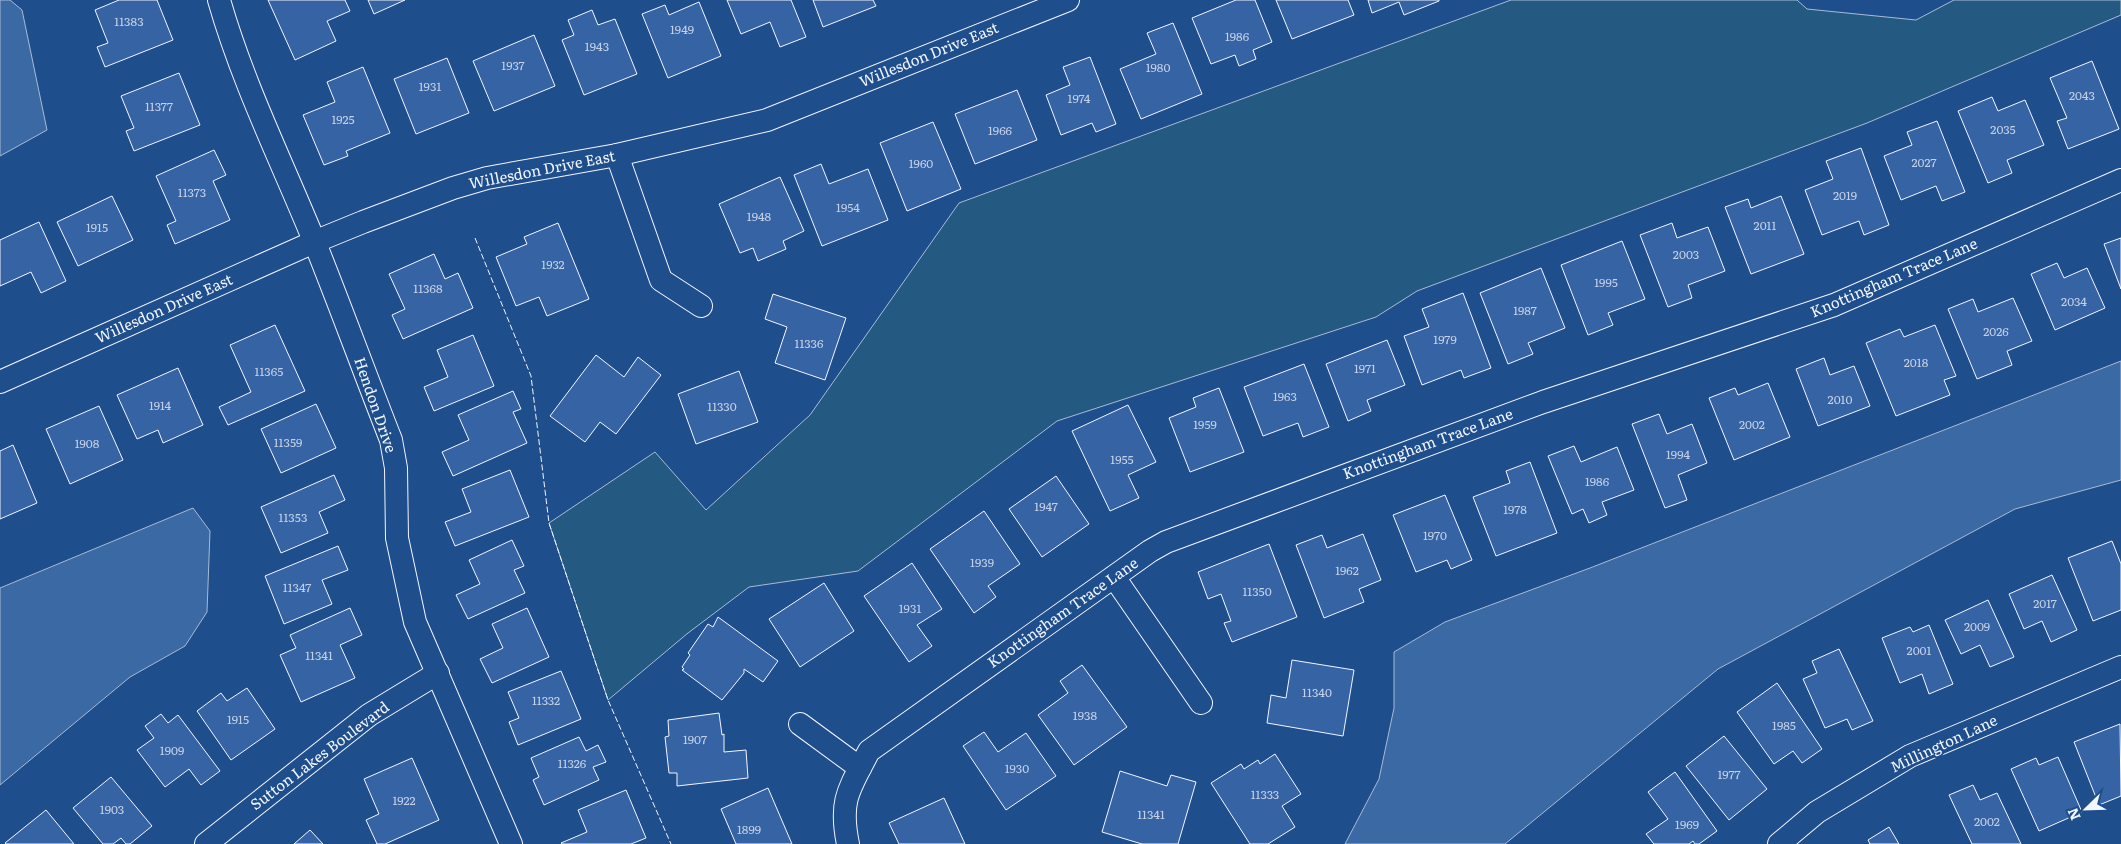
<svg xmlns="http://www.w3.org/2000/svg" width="2121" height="844" font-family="Literata,serif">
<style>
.green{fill:#245a82;stroke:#a8bbd7}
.water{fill:#3b69a3;stroke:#a8bbd7}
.building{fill:#3563a3;stroke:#f2f6ff}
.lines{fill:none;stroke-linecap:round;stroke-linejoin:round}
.minor-casing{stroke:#f2f6ff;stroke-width:24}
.minor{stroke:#1f4e8c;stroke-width:22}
.fence{stroke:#f2f6ff;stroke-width:1;stroke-dasharray:6 2.5;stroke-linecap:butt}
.labels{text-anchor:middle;stroke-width:4;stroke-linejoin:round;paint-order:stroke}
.number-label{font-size:12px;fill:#c3d1e8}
.street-label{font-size:15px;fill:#f2f6ff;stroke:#1f4e8c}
</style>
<rect width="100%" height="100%" fill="#1f4e8c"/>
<polygon class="green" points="1511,0 1797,0 1807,9 1916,20 1954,0 2121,0 2121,15 1867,123 1417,291 1376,317 1057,421 858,571 749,587 688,633 608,700 549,523 655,452 706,510 810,415 959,203"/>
<g class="water">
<polygon points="0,0 10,0 22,10 47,130 0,156"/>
<polygon points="2121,361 2121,480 2015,509 1718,669 1505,844 1345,844 1379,779 1394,708 1394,652 1445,622 1590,568"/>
<polygon points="193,508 210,531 207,612 185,646 130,677 0,785 0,588"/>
</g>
<g class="building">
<polygon points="119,0 157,0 173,40 105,67 97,47 108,43 95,10"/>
<polygon points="268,0 345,0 350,11 327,21 336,41 295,60"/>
<polygon points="368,0 405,0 374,14"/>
<polygon points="727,0 791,0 806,37 780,47 770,22 741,34"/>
<polygon points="813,0 873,0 876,6 823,27"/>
<polygon points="1236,0 1255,0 1272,42 1253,50 1256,59 1239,66 1235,55 1211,64 1192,18"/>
<polygon points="1276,0 1348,0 1354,15 1292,39"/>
<polygon points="1368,0 1439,0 1439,1 1404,15 1399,2 1372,13"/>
<polygon points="699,2 721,56 668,78 642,14 665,5 669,15"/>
<polygon points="592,10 598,25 615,19 637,74 584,95 562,40 574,35 568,20"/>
<polygon points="1173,23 1202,94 1141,119 1120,69 1156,54 1147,33"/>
<polygon points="534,35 555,86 494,111 473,61"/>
<polygon points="1090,57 1116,124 1096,132 1092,123 1061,135 1046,95 1070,85 1063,67"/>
<polygon points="447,58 469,113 416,134 394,79"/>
<polygon points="2092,61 2119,129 2068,149 2057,121 2067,118 2050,78"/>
<polygon points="363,67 390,133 346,151 348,156 324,165 303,115 335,102 327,82"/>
<polygon points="179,73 200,125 134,151 126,131 134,128 121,96"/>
<polygon points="1017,90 1037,140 975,164 955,114"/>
<polygon points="1992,97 1998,111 2025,100 2044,145 2007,160 2012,173 1988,183 1958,111"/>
<polygon points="1937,121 1965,192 1942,201 1936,186 1901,200 1884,156 1912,145 1907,132"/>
<polygon points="933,122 961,189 907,211 880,143"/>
<polygon points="1861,148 1889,225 1864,235 1859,221 1822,235 1805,190 1833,179 1826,161"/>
<polygon points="214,150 226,175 213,181 230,220 175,244 167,225 176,221 156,176"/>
<polygon points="821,164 829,184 868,169 888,220 822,246 794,175"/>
<polygon points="780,177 804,231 783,241 786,249 758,261 753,248 740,253 719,204"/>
<polygon points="112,196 133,240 78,266 57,222"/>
<polygon points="1781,196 1804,254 1751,274 1725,207 1748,199 1751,208"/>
<polygon points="39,222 66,281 41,293 31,272 0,286 0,240"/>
<polygon points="558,223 589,299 547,316 539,297 516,306 496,257 527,244 524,237"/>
<polygon points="1672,223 1677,238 1708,227 1725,271 1688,285 1692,298 1668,307 1640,235"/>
<polygon points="2121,238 2121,289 2104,244"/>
<polygon points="1622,241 1645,299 1608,313 1613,325 1588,335 1561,265"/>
<polygon points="434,254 445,279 458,273 473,308 403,339 392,315 405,309 389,274"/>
<polygon points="2057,263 2064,278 2087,268 2105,308 2055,330 2031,274"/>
<polygon points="1541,268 1565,328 1528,343 1533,354 1508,364 1480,293"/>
<polygon points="1463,293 1491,368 1464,378 1461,370 1422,385 1404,336 1429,327 1422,309"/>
<polygon points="773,294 846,318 825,380 775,363 787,327 765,319"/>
<polygon points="2013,298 2032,341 2007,351 2012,365 1977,379 1948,309 1973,299 1978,312"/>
<polygon points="275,325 305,391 228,425 219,407 251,392 230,345"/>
<polygon points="1935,325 1956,376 1944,380 1950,395 1896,416 1866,343 1900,329 1904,337"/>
<polygon points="473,335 494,386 434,411 424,387 448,377 437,350"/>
<polygon points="1387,340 1405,385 1367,400 1371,411 1348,421 1326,364"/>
<polygon points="596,355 624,377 638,357 661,375 616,434 600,422 585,442 550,416"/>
<polygon points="1824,358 1830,375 1854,366 1870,406 1818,426 1796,369"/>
<polygon points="1304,364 1329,427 1303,437 1298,423 1263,436 1244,387"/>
<polygon points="178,368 203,425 163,443 158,430 137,439 117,395"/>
<polygon points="739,371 758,422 696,444 678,394"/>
<polygon points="1768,383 1790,437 1734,460 1709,398 1735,388 1738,395"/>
<polygon points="1219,388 1244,452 1190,472 1169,418 1196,407 1193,398"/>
<polygon points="513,391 521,409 513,412 527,443 453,476 442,452 469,440 458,415"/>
<polygon points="316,404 336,448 281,473 261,429"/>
<polygon points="1128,405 1156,462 1128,475 1139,498 1110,511 1072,431"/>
<polygon points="99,406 123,460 70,484 46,429"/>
<polygon points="1659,414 1667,434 1692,424 1707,463 1678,475 1687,500 1665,508 1632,424"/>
<polygon points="13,445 37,503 0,519 0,451"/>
<polygon points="1574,446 1581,462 1617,447 1634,490 1602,502 1607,515 1589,523 1583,509 1572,514 1548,456"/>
<polygon points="1530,462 1557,533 1496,556 1473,497 1510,483 1506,471"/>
<polygon points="510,470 529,517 455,546 445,522 471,512 462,489"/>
<polygon points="334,475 345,500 319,512 328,533 281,553 261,507"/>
<polygon points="1056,476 1089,524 1042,557 1009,509"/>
<polygon points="1445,495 1472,560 1451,569 1447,560 1416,572 1393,515"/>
<polygon points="984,511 1020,564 988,586 996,597 974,613 930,549"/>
<polygon points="1363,534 1381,580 1359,589 1364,602 1324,618 1296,545 1322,535 1327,548"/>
<polygon points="512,540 524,566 514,570 525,593 468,619 456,595 480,584 469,560"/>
<polygon points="2112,541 2121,564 2121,610 2093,621 2068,558"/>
<polygon points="1269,544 1297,617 1232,642 1224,623 1231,621 1221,594 1208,599 1198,572"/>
<polygon points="338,546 348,570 322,580 332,604 284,624 265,576"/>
<polygon points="912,563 942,609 917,625 932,646 909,662 864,596"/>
<polygon points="2052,575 2077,630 2051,642 2042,621 2024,629 2009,594"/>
<polygon points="824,583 854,631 800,667 769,619"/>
<polygon points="1988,600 2014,657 1990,667 1980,645 1961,654 1945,620"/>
<polygon points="350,608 362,635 340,645 355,678 301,702 280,655 296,648 290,635"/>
<polygon points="527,608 549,657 492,683 480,659 503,648 492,624"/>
<polygon points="718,617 778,661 763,682 744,669 744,673 722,700 682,670 684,669 682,667 690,655 688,653 708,624 713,627"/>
<polygon points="1929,625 1953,684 1929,694 1922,674 1900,683 1882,638 1910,627 1913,632"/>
<polygon points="1839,649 1873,721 1852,730 1847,719 1825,728 1803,679 1817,673 1812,661"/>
<polygon points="1292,660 1354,670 1343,736 1267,723 1271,695 1286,698"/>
<polygon points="1082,665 1127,727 1074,765 1038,715 1068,693 1060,681"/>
<polygon points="561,671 581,719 518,745 509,722 519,718 508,692"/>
<polygon points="1777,683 1822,749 1802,763 1793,751 1774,764 1737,712"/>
<polygon points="247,688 275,729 231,760 197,711 221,693 227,701"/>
<polygon points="719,713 722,735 724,734 724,752 746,750 748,778 677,786 677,773 669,773 665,737 669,736 668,720"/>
<polygon points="161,714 168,723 178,715 220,771 201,785 189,769 165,787 137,750 154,738 145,726"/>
<polygon points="2120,724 2121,796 2099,805 2074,742"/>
<polygon points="984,732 998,752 1026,733 1056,776 1006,810 963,746"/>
<polygon points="1724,736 1767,789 1729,820 1686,766"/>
<polygon points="579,737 586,751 598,745 606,762 593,767 599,780 544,805 533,780 539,777 531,758"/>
<polygon points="1275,754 1301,794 1282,806 1295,827 1268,844 1250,844 1211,783 1241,764 1244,769 1258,760 1260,764"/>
<polygon points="2058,757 2082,812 2039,831 2011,769 2036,758 2039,765"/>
<polygon points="412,758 439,820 385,844 377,844 366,820 379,814 364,779"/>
<polygon points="1120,771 1167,786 1171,775 1196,782 1178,844 1142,844 1102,832"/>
<polygon points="1675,772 1717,831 1699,844 1695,844 1693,841 1689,844 1654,844 1646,834 1668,819 1648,792"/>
<polygon points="111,777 152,826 130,844 126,844 121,838 113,844 103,844 73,808"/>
<polygon points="1973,785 1980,800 1997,793 2021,844 1972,844 1949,795"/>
<polygon points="768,788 792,844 736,844 721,809"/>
<polygon points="626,790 646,838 631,844 562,844 561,843 587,832 578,810"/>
<polygon points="944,798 965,844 899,844 889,823"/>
<polygon points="46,810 74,844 6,844 5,843"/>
<polygon points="1889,827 1899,844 1870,844 1868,840"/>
<polygon points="310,830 323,844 294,844"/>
</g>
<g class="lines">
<defs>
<g id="minor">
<path d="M219,0C243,84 282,162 315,243C341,308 365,374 391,440L396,468L397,538L415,622L511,844"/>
<polyline points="617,155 661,280 701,306"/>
<polyline points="0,382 314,242 363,222 453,188 487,178 617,155 767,120 1068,0"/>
<polyline points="1114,577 1201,703"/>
<polyline points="800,724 860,768"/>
<polyline points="206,844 369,715 438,673"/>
<path d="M848,844C839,800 849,789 869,751L1150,551L1166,542L1543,402L1834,305L2121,180"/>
<polyline points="1779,844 1817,812 1910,756 2121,667"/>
</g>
</defs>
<use href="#minor" class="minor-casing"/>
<use href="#minor" class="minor"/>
<polyline class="fence" points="475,238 531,376 549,523 608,700 671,844"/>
</g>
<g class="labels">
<g class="number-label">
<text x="129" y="26">11383</text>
<text x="682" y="34">1949</text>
<text x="1237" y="41">1986</text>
<text x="597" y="51">1943</text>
<text x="513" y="70">1937</text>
<text x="1158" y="72">1980</text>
<text x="430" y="91">1931</text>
<text x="2082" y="100">2043</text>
<text x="1079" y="103">1974</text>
<text x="159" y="111">11377</text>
<text x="343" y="124">1925</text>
<text x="2003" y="134">2035</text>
<text x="1000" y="135">1966</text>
<text x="1924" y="167">2027</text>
<text x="921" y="168">1960</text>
<text x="192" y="197">11373</text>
<text x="1845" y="200">2019</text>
<text x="848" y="212">1954</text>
<text x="759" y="221">1948</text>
<text x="1765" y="230">2011</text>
<text x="97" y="232">1915</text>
<text x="1686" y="259">2003</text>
<text x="553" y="269">1932</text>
<text x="1606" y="287">1995</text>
<text x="428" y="293">11368</text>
<text x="2074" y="306">2034</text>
<text x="1525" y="315">1987</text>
<text x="1996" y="336">2026</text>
<text x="1445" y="344">1979</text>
<text x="809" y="348">11336</text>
<text x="1916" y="367">2018</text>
<text x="1365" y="373">1971</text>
<text x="269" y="376">11365</text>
<text x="1285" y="401">1963</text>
<text x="1840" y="404">2010</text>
<text x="160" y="410">1914</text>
<text x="722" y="411">11330</text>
<text x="1205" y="429">1959</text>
<text x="1752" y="429">2002</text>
<text x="288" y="447">11359</text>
<text x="87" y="448">1908</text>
<text x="1678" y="459">1994</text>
<text x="1122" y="464">1955</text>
<text x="1597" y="486">1986</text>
<text x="1046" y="511">1947</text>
<text x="1515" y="514">1978</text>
<text x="293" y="522">11353</text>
<text x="1435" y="540">1970</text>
<text x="982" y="567">1939</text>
<text x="1347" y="575">1962</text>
<text x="297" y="592">11347</text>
<text x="1257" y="596">11350</text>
<text x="2045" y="608">2017</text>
<text x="910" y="613">1931</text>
<text x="1977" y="631">2009</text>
<text x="1919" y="655">2001</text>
<text x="319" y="660">11341</text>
<text x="1317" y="697">11340</text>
<text x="546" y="705">11332</text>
<text x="1085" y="720">1938</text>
<text x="238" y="724">1915</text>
<text x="1784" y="730">1985</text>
<text x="695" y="744">1907</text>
<text x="172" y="755">1909</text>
<text x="572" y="768">11326</text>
<text x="1017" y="773">1930</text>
<text x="1729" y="779">1977</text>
<text x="1265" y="799">11333</text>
<text x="404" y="805">1922</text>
<text x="112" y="814">1903</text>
<text x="1151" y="819">11341</text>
<text x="1987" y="826">2002</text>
<text x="1687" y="829">1969</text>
<text x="749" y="834">1899</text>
</g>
<g class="street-label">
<text transform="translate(929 55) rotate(-22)" y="5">Willesdon Drive East</text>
<text transform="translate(542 170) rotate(-11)" y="5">Willesdon Drive East</text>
<text transform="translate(1894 278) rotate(-23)" y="5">Knottingham Trace Lane</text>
<text transform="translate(164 309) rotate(-24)" y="5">Willesdon Drive East</text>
<text transform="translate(375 405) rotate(71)" y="5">Hendon Drive</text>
<text transform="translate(1428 444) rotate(-20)" y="5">Knottingham Trace Lane</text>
<text transform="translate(1063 613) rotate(-35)" y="5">Knottingham Trace Lane</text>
<text transform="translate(1944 744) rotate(-25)" y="5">Millington Lane</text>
<text transform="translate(320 756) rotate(-37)" y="5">Sutton Lakes Boulevard</text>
</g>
</g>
<g transform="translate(2086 809) rotate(247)" stroke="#1f4e8c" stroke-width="4" paint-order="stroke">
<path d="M0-4L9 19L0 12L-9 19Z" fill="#f2f6ff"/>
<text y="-8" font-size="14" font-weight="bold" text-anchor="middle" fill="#f2f6ff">N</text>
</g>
</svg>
